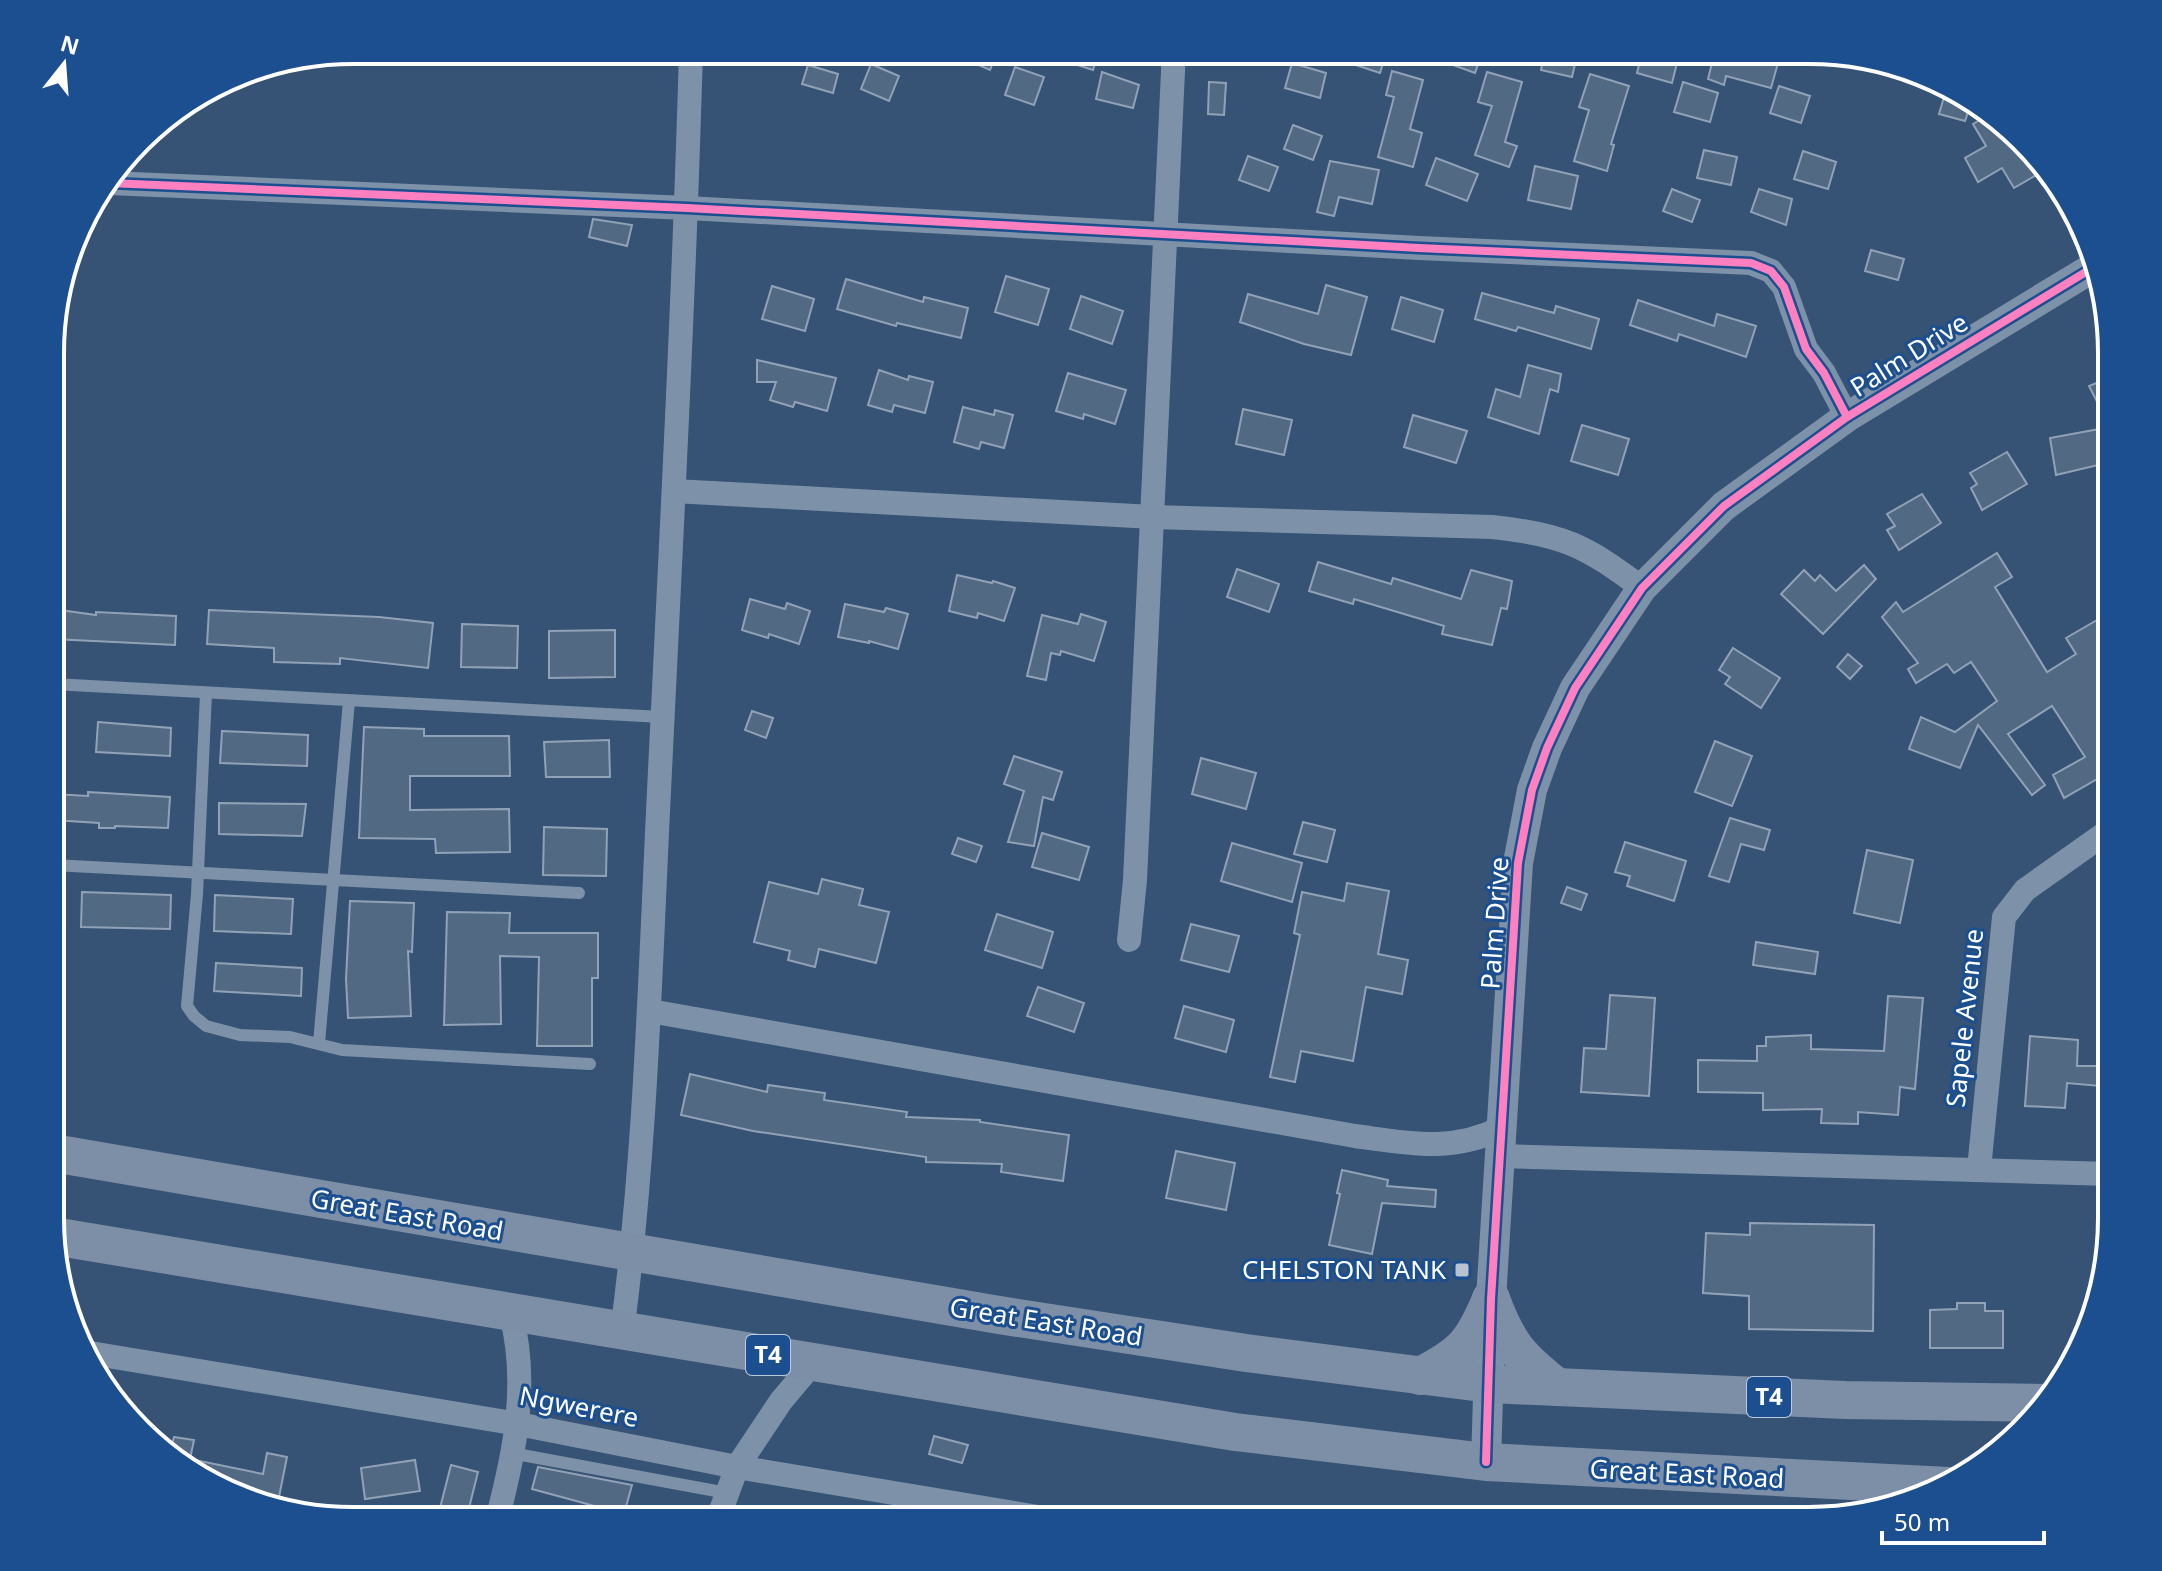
<svg xmlns="http://www.w3.org/2000/svg" width="2162" height="1571" font-family="'Noto Sans',sans-serif">
<style>
.building{fill:#526984;stroke:#92a2b6;stroke-width:2}
.lines{fill:none;stroke-linecap:round;stroke-linejoin:round}
.service{stroke:#7d92a8;stroke-width:12}
.minor{stroke:#7d92a8;stroke-width:24}
.tertiary{stroke:#7d92a8;stroke-width:30}
.primary{stroke:#7d8ea7;stroke-width:38}
.cycleway-casing{stroke:#1b4f8f;stroke-width:13}
.cycleway{stroke:#ff80c0;stroke-width:8}
.poi-dot{fill:#b9c2ce;stroke:#1b4f8f;stroke-width:3}
.labels{text-anchor:middle;stroke-width:6;stroke-linejoin:round;paint-order:stroke}
.shield{fill:#1b4f8f;stroke:#bbcadd;stroke-width:2}
.shield-label{font-size:24px;font-weight:bold;fill:#fff}
.street-label{font-size:26px;fill:#fff;stroke:#1b4f8f}
.poi-label{font-size:26px;fill:#fff;stroke:#1b4f8f;text-anchor:end}
.rim{fill:none;stroke:#fff;stroke-width:4}
</style>
<rect width="100%" height="100%" fill="#365274"/>
<g class="building">
<polygon points="944,50 998,50 990,70"/>
<polygon points="1043,50 1099,50 1093,70 1043,54"/>
<polygon points="1322,50 1387,50 1380,73 1322,54"/>
<polygon points="1420,50 1483,50 1475,73 1420,53"/>
<polygon points="1545,50 1578,51 1572,77 1541,70"/>
<polygon points="1715,51 1734,51 1778,63 1771,88 1726,76 1724,85 1708,79"/>
<polygon points="1642,53 1677,63 1672,83 1637,73"/>
<polygon points="1292,63 1326,73 1320,98 1285,88"/>
<polygon points="871,64 899,76 889,101 861,89"/>
<polygon points="808,65 838,74 833,93 802,84"/>
<polygon points="1015,67 1044,77 1034,105 1005,95"/>
<polygon points="1392,71 1423,80 1410,129 1422,133 1413,167 1378,157 1394,97 1386,95"/>
<polygon points="1102,72 1139,85 1133,108 1096,99"/>
<polygon points="1487,72 1522,82 1505,142 1517,146 1509,167 1475,155 1492,106 1478,102"/>
<polygon points="1590,74 1629,86 1611,144 1614,145 1607,171 1574,161 1589,110 1579,107"/>
<polygon points="1209,82 1226,83 1224,115 1208,114"/>
<polygon points="1683,82 1718,93 1710,122 1674,112"/>
<polygon points="1779,86 1810,96 1801,123 1770,113"/>
<polygon points="1947,87 1972,101 1965,121 1939,114"/>
<polygon points="1993,112 2023,148 2038,174 2014,188 2002,168 1978,182 1965,158 1986,146 1973,124"/>
<polygon points="1293,125 1322,136 1313,160 1284,149"/>
<polygon points="1704,150 1737,157 1731,185 1697,178"/>
<polygon points="1803,151 1836,162 1828,189 1794,179"/>
<polygon points="1248,156 1278,167 1269,191 1239,180"/>
<polygon points="1436,158 1478,174 1467,201 1426,185"/>
<polygon points="1330,161 1379,170 1372,204 1339,197 1334,216 1317,212"/>
<polygon points="1535,166 1578,176 1571,209 1528,200"/>
<polygon points="1672,189 1700,200 1692,222 1663,211"/>
<polygon points="1759,189 1792,199 1786,225 1751,212"/>
<polygon points="593,219 632,225 627,246 589,237"/>
<polygon points="1871,250 1904,259 1898,280 1865,271"/>
<polygon points="1006,276 1049,289 1038,325 995,312"/>
<polygon points="846,279 923,302 924,297 968,308 961,338 897,323 896,326 837,309"/>
<polygon points="1326,285 1367,297 1351,355 1304,344 1240,322 1248,294 1318,314"/>
<polygon points="772,286 814,299 805,331 762,319"/>
<polygon points="1482,293 1554,313 1556,306 1599,319 1591,349 1518,327 1516,331 1475,319"/>
<polygon points="1081,296 1123,311 1112,344 1070,329"/>
<polygon points="1401,297 1443,310 1434,342 1392,329"/>
<polygon points="1638,300 1714,326 1717,314 1756,326 1746,357 1679,334 1677,341 1630,325"/>
<polygon points="757,360 836,378 827,411 795,402 793,407 770,400 776,382 757,382"/>
<polygon points="1528,365 1561,374 1558,392 1550,389 1539,434 1488,417 1496,389 1520,397"/>
<polygon points="879,370 908,380 909,376 933,382 925,413 894,405 892,412 868,405"/>
<polygon points="1068,373 1126,390 1115,424 1084,414 1083,419 1056,411"/>
<polygon points="2111,377 2111,462 2056,475 2050,438 2110,427 2089,386"/>
<polygon points="963,407 994,415 995,410 1013,415 1004,448 981,442 979,449 954,442"/>
<polygon points="1243,409 1292,420 1284,455 1236,444"/>
<polygon points="1413,415 1467,431 1456,463 1404,447"/>
<polygon points="1582,425 1629,439 1618,475 1571,461"/>
<polygon points="2007,452 2027,484 1982,510 1971,488 1977,484 1970,473"/>
<polygon points="1922,494 1941,523 1899,550 1887,530 1895,526 1887,514"/>
<polygon points="1997,553 2012,577 1995,587 2047,672 2076,654 2066,638 2097,620 2111,644 2111,771 2064,798 2053,775 2085,757 2052,706 2008,734 2045,785 2032,795 1978,725 1960,768 1909,749 1921,717 1955,732 1997,701 1971,662 1954,673 1947,664 1916,683 1908,669 1918,663 1882,617 1896,602 1903,612"/>
<polygon points="1318,562 1391,584 1393,578 1461,599 1471,570 1512,581 1507,609 1501,608 1492,645 1442,634 1444,626 1354,599 1353,604 1309,591"/>
<polygon points="1864,565 1876,579 1823,634 1781,594 1804,570 1815,581 1820,575 1836,591"/>
<polygon points="1237,569 1279,584 1269,612 1227,597"/>
<polygon points="957,575 992,583 993,581 1015,588 1004,621 978,613 977,618 949,611"/>
<polygon points="750,599 785,609 787,603 810,611 799,644 769,634 768,638 742,630"/>
<polygon points="845,604 884,612 886,608 908,614 898,649 869,641 869,643 838,637"/>
<polygon points="53,609 96,615 96,612 176,616 175,645 53,639"/>
<polygon points="209,610 379,617 433,623 428,668 340,658 340,664 274,662 274,648 207,644"/>
<polygon points="1081,614 1106,622 1094,661 1061,651 1060,655 1051,653 1046,680 1027,676 1042,615 1078,624"/>
<polygon points="462,624 518,626 517,668 461,667"/>
<polygon points="615,630 615,677 549,678 549,631"/>
<polygon points="1733,648 1780,678 1761,708 1725,684 1730,677 1719,670"/>
<polygon points="1848,654 1862,666 1850,679 1837,667"/>
<polygon points="752,711 773,718 766,738 745,730"/>
<polygon points="98,722 171,728 170,756 96,752"/>
<polygon points="364,727 424,729 424,736 509,736 510,776 410,776 410,810 509,809 510,852 436,853 435,839 359,838"/>
<polygon points="222,731 308,735 307,766 220,763"/>
<polygon points="609,740 610,777 546,777 544,742"/>
<polygon points="1715,741 1752,756 1732,806 1695,792"/>
<polygon points="1014,756 1062,772 1053,800 1043,797 1034,846 1008,842 1024,791 1004,784"/>
<polygon points="1201,758 1256,773 1246,809 1192,794"/>
<polygon points="88,792 170,797 168,828 115,826 115,828 99,828 99,823 53,820 53,794 88,796"/>
<polygon points="219,803 306,804 302,836 219,834"/>
<polygon points="1730,818 1770,830 1764,850 1741,844 1729,882 1709,876"/>
<polygon points="1303,822 1335,830 1327,862 1294,854"/>
<polygon points="544,827 607,829 606,876 543,875"/>
<polygon points="1042,833 1089,847 1079,880 1032,867"/>
<polygon points="958,838 982,846 976,862 952,854"/>
<polygon points="1625,842 1686,861 1674,901 1627,886 1630,876 1615,872"/>
<polygon points="1232,843 1302,863 1292,902 1221,881"/>
<polygon points="1867,850 1913,860 1900,923 1854,913"/>
<polygon points="822,879 863,889 859,905 889,912 876,963 819,949 815,967 788,960 790,951 754,942 769,882 818,894"/>
<polygon points="1347,883 1389,891 1378,954 1408,960 1402,994 1366,987 1353,1061 1301,1051 1295,1082 1270,1077 1300,935 1294,933 1302,892 1344,901"/>
<polygon points="1567,887 1587,894 1581,910 1561,903"/>
<polygon points="82,892 171,895 170,929 81,927"/>
<polygon points="215,895 293,899 291,934 214,931"/>
<polygon points="350,901 414,903 412,952 408,951 411,1016 348,1018 346,979"/>
<polygon points="447,912 510,913 509,933 598,933 598,978 592,978 592,1046 537,1046 539,957 500,956 501,1024 444,1025"/>
<polygon points="997,914 1053,932 1042,968 985,950"/>
<polygon points="1191,924 1239,936 1229,972 1181,960"/>
<polygon points="1756,942 1818,952 1815,974 1753,965"/>
<polygon points="216,963 302,968 301,996 214,991"/>
<polygon points="1038,987 1084,1003 1074,1032 1027,1016"/>
<polygon points="1610,995 1655,998 1649,1096 1581,1092 1584,1048 1606,1049"/>
<polygon points="1888,996 1923,998 1915,1089 1900,1087 1898,1115 1858,1112 1858,1124 1821,1123 1822,1109 1763,1110 1763,1093 1698,1092 1698,1060 1757,1061 1757,1046 1766,1046 1766,1037 1811,1035 1811,1049 1884,1051"/>
<polygon points="1184,1006 1234,1020 1226,1052 1175,1038"/>
<polygon points="2030,1036 2078,1040 2077,1066 2111,1066 2111,1087 2067,1083 2065,1108 2025,1106"/>
<polygon points="690,1074 767,1092 768,1085 825,1093 824,1100 907,1112 906,1117 980,1120 980,1122 1069,1135 1063,1181 1001,1172 1002,1164 926,1162 926,1157 753,1131 681,1115"/>
<polygon points="1176,1151 1235,1163 1226,1210 1166,1198"/>
<polygon points="1342,1170 1388,1180 1387,1186 1436,1190 1435,1207 1382,1203 1372,1254 1329,1245 1340,1194 1337,1193"/>
<polygon points="1750,1223 1874,1225 1873,1331 1749,1329 1749,1296 1703,1293 1706,1233 1750,1235"/>
<polygon points="1957,1303 1985,1303 1985,1311 2003,1311 2003,1348 1930,1348 1930,1310 1957,1309"/>
<polygon points="934,1436 968,1445 962,1463 929,1454"/>
<polygon points="174,1437 194,1440 190,1459 263,1474 267,1453 287,1457 277,1507 237,1498 168,1458"/>
<polygon points="415,1460 420,1491 365,1499 361,1468"/>
<polygon points="451,1465 478,1472 466,1520 442,1520 443,1509 440,1508"/>
<polygon points="538,1467 632,1485 624,1514 532,1489"/>
</g>
<g class="lines">
<g class="service">
<polyline points="53,684 662,717"/>
<polyline points="206,693 197,894 187,1006 194,1016 206,1026 240,1035 290,1037 342,1050 590,1064"/>
<polyline points="53,865 579,893"/>
<polyline points="319,1043 349,701"/>
<polyline points="511,1453 727,1493"/>
<polyline points="499,1514 530,1520"/>
</g>
<g class="minor">
<polyline points="109,183 687,208 1419,248 1751,263 1771,271 1784,287 1806,349 1824,373 1847,417"/>
<path d="M674,491L1153,517L1492,527C1563,534 1586,546 1642,588"/>
<polyline points="1129,940 1135,880 1174,50"/>
<path d="M650,1011L1355,1136C1408,1143 1452,1153 1501,1128"/>
<polyline points="1500,1156 2111,1174"/>
<polyline points="1979,1169 2004,917 2025,890 2111,829"/>
<path d="M622,1332C646,1152 650,972 659,791C671,544 684,297 691,50"/>
<polyline points="84,1352 518,1424 737,1467 1062,1521"/>
<path d="M497,1520C515,1451 529,1384 511,1314"/>
<polyline points="717,1521 737,1467 781,1401 813,1363"/>
</g>
<polyline class="tertiary" points="1486,1462 1491,1299 1518,863 1532,790 1547,748 1575,688 1642,588 1724,506 1847,417 2094,267"/>
<g class="primary">
<polyline points="53,1153 999,1315 1246,1353 1394,1372 1490,1384 1845,1400 2049,1403"/>
<polyline points="53,1236 1235,1432 1486,1462 1948,1486"/>
<path d="M1491,1299C1508,1345 1519,1357 1557,1387"/>
<path d="M1420,1376C1463,1354 1473,1343 1491,1299"/>
</g>
<defs>
<g id="cycleway">
<polyline points="109,183 687,208 1419,248 1751,263 1771,271 1784,287 1806,349 1824,373 1847,417"/>
<polyline points="1486,1462 1491,1299 1518,863 1532,790 1547,748 1575,688 1642,588 1724,506 1847,417 2094,267"/>
</g>
</defs>
<use href="#cycleway" class="cycleway-casing"/>
<use href="#cycleway" class="cycleway"/>
</g>
<rect class="poi-dot" x="1454" y="1262" width="16" height="16" rx="4"/>
<g class="labels">
<g class="shield">
<rect x="746" y="1335" width="44" height="40" rx="6"/>
<rect x="1747" y="1377" width="44" height="40" rx="6"/>
</g>
<g class="shield-label">
<text x="768" y="1363">T4</text>
<text x="1769" y="1405">T4</text>
</g>
<g class="street-label">
<text transform="translate(1909 355) rotate(-32)" y="9">Palm Drive</text>
<text transform="translate(1495 923) rotate(-86)" y="9">Palm Drive</text>
<text transform="translate(1965 1018) rotate(-84)" y="9">Sapele Avenue</text>
<text transform="translate(407 1215) rotate(10)" y="9">Great East Road</text>
<text transform="translate(1046 1322) rotate(9)" y="9">Great East Road</text>
<text transform="translate(579 1407) rotate(11)" y="9">Ngwerere</text>
<text transform="translate(1687 1474) rotate(3)" y="9">Great East Road</text>
</g>
<g class="poi-label">
<text x="1446" y="1279">CHELSTON TANK</text>
</g>
</g>
<path d="M0 0H2162V1571H0ZM353 64H1809A289 289 0 0 1 2098 353V1218A289 289 0 0 1 1809 1507H353A289 289 0 0 1 64 1218V353A289 289 0 0 1 353 64Z" fill="#1b4f8f" fill-rule="evenodd"/>
<path class="rim" d="M353 64H1809A289 289 0 0 1 2098 353V1218A289 289 0 0 1 1809 1507H353A289 289 0 0 1 64 1218V353A289 289 0 0 1 353 64Z"/>
<g transform="translate(64 64) rotate(17)" stroke="#1b4f8f" stroke-width="6" paint-order="stroke">
<path d="M0-6L14 30L0 20L-14 30Z" fill="#ffffff"/>
<text y="-12" font-size="22" font-weight="bold" text-anchor="middle" fill="#ffffff">N</text>
</g>
<path d="M1882 1531v12h162v-12" fill="none" stroke="#ffffff" stroke-width="4"/>
<text x="1894" y="1531" font-size="24" fill="#ffffff" stroke="#1b4f8f" stroke-width="6" paint-order="stroke">50 m</text>
</svg>
